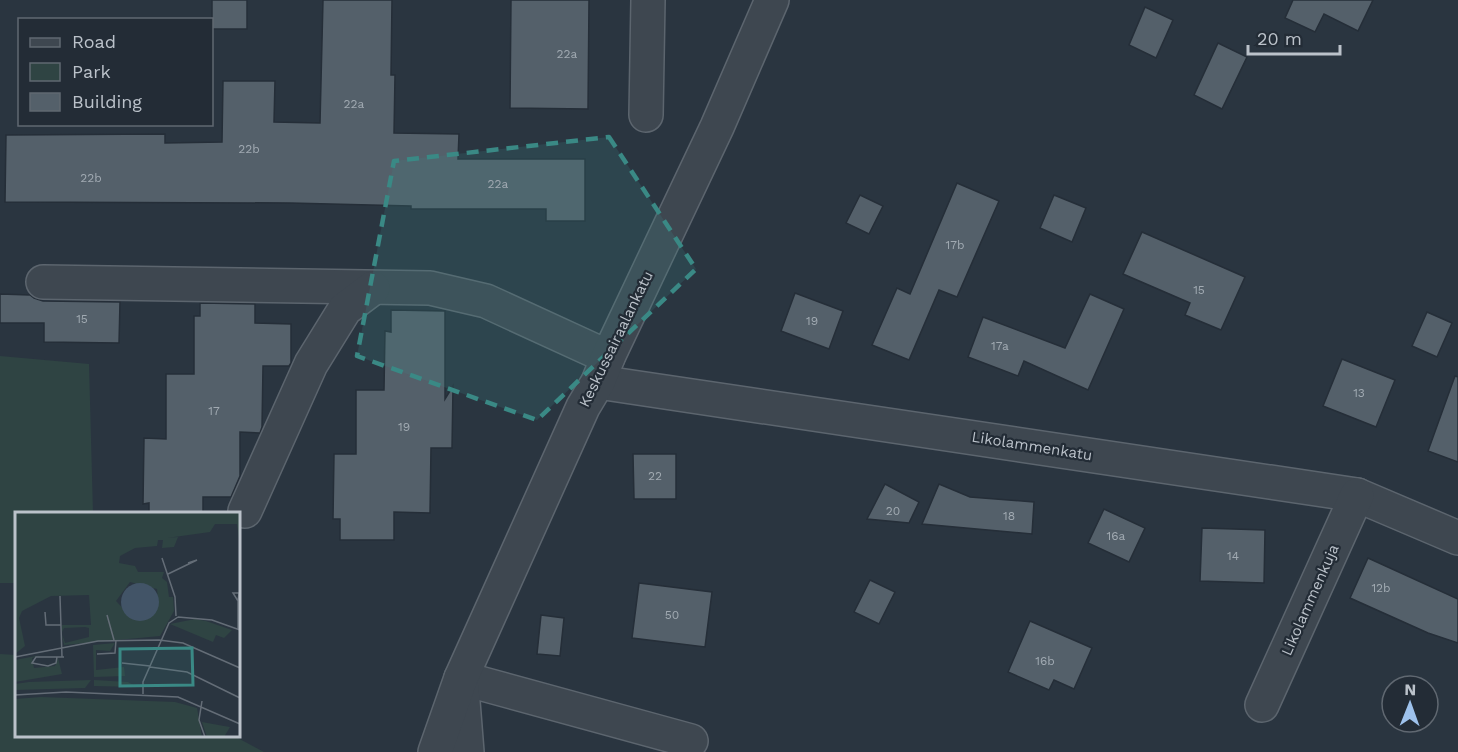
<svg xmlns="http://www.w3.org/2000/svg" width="1458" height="752" font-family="'Work Sans',sans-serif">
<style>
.green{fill:#2f4443}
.building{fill:#54606a;stroke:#252e38;stroke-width:1.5}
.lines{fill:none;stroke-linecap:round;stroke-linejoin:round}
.minor-casing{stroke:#5c656e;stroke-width:36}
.minor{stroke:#3e4750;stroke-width:33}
.marked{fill:#3a8985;fill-opacity:0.2;stroke:#3a8985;stroke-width:4.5;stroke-dasharray:12 8;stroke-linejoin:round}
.labels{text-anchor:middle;stroke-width:4.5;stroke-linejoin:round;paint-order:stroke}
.number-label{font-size:12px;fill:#a1aab2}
.street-label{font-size:15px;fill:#bbc2ca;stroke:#232c36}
.inset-road{fill:none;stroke:#646d77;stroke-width:1.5}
.view{fill:#3a8985;fill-opacity:0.15;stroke:#3a8985;stroke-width:3}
.inset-edge{fill:none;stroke:#bbc2ca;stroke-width:3}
</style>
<rect width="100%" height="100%" fill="#2a3540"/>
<g class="green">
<polygon points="0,356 89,364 93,513 16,514 16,583 0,583"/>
<polygon points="0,654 16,655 16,736 234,736 264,752 0,752"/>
</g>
<g class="building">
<rect x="212" y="0" width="35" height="29"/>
<polygon points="323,0 392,0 391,75 395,75 394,133 459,134 458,159 585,159 585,221 546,221 546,209 411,209 411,206 290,203 5,202 6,135 165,134 165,143 222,142 223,81 275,81 274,122 320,123"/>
<polygon points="511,0 589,0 588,109 510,108"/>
<polygon points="1293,0 1373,0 1358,31 1324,14 1315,32 1285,18"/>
<polygon points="1145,7 1173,20 1156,58 1129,45"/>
<polygon points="1218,43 1247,57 1222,109 1194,95"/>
<polygon points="957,183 999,201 957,297 939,290 909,360 872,345 897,288 910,294"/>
<polygon points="860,195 883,206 869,234 846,223"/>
<polygon points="1054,195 1086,208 1072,242 1040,228"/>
<polygon points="1142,232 1245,277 1221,330 1185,315 1190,303 1123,274"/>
<polygon points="795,293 843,311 829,349 781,331"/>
<polygon points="0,294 30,295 34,298 43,301 120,302 119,343 44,342 44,323 0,323"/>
<polygon points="1090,294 1124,309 1088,390 1024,361 1018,376 968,357 983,317 1065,348"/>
<polygon points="200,303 255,304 255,323 291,324 291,363 289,366 263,366 262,427 260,433 240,432 240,476 231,497 203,497 203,513 149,513 149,503 143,504 144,438 166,439 166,374 194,374 194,316 200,316"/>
<polygon points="391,310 445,311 445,399 453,386 452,448 431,448 430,513 394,512 394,540 340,540 340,519 333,519 334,454 356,454 356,390 384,390 385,331 391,332"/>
<polygon points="1427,312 1452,323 1437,357 1412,346"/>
<polygon points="1342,359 1395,380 1376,427 1323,406"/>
<polygon points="1455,376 1458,377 1458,462 1428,451"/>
<polygon points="633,454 676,454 676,499 634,499"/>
<polygon points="885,484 919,502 909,523 867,519"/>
<polygon points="939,484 970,497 1034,502 1032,534 922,524"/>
<polygon points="1104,509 1145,528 1129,562 1088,543"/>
<polygon points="1202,528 1265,530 1264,583 1200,581"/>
<polygon points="1368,558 1458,599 1458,643 1428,633 1350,598"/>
<polygon points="870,580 895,592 879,624 854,612"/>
<polygon points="639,583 712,592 705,647 632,638"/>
<polygon points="541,615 564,618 560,656 537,654"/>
<polygon points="1030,621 1092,648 1074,689 1054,680 1049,690 1008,672"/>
</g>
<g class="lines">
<defs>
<g id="minor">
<polyline points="646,115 648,0"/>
<polyline points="43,282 430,288 486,301 608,357"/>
<polyline points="598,382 1357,495 1458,538"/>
<polyline points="245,511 311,364 345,309 373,288"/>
<polyline points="461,678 691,741"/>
<polyline points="462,689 467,752"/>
<polyline points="1262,705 1357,495"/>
<polyline points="435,752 461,678 583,407 598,382 608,357 717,127 772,0"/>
</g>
</defs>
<use href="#minor" class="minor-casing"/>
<use href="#minor" class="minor"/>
</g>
<path class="marked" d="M609,137L696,269L537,420L357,356L394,161Z"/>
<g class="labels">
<g class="number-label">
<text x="567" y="58">22a</text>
<text x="354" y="108">22a</text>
<text x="249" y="153">22b</text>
<text x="91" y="182">22b</text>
<text x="498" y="188">22a</text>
<text x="955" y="249">17b</text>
<text x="1199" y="294">15</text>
<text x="82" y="323">15</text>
<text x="812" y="325">19</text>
<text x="1000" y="350">17a</text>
<text x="1359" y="397">13</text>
<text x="214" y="415">17</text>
<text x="404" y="431">19</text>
<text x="655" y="480">22</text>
<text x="893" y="515">20</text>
<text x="1009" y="520">18</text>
<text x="1116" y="540">16a</text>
<text x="1233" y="560">14</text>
<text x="1381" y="592">12b</text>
<text x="672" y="619">50</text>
<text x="1045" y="665">16b</text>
</g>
<g class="street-label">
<text transform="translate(616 339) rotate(-64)" y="5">Keskussairaalankatu</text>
<text transform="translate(1032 446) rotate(9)" y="5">Likolammenkatu</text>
<text transform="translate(1310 600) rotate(-66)" y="5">Likolammenkuja</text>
</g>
</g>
<g transform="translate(15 512)">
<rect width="225" height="225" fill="#2a3540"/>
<path d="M0,0H225V34L222,12H200L195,20L152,26L163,25L159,35L147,36L148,28H143L142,34L120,36L105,44L104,51L120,54L123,60H149L147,66L152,70L154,85H158L159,99L145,124L49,133L47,122L50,131L74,125V116L70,115L49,116L47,120V113H76L74,83L36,84L7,99L4,106L10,134L0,142ZM115,70L142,77L143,87V91L117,106L101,89ZM180,107L191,109L217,118L209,126L201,123L198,130L155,112ZM100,131L95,139L81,138V158L109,155L110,164L79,165L78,133ZM26,143L17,146L19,156L40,154L43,146L47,162L0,170V148ZM76,168L70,176L0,178V172L14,170ZM79,168L113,170L122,175L79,174ZM26,185L160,190L182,196L187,225H0V187ZM187,210L209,214L215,215L209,225H192Z" fill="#2f4443" fill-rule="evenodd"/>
<path d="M106 90a19 19 0 1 1 38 0a19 19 0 1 1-38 0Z" fill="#425467"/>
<path class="inset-road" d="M147,46L160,85L161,104M153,62L182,48L173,51M45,84L47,145M223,89L224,81H218L223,89V117M30,100L31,113H46M92,103L99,128M163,105L197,108L225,118M82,142L100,141L101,128M0,145L83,129L144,128L168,131L225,156M42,145L41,151L33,154L17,151L21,145H49M107,151L135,154M135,155L172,160L225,186M128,182V170L154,111L163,105M0,183L51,180L163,185L225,212M187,189L184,208L190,225"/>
<path class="view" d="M177,136L178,173L105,174V137Z"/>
<rect width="225" height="225" class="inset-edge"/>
</g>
<rect x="18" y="18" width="195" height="108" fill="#232c36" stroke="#606871" stroke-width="1.5"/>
<rect x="30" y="38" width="30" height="9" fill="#3e4750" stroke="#606871" stroke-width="1.5"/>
<text x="72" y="48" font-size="18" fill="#bbc2ca">Road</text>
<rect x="30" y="63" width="30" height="18" fill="#2f4443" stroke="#606871" stroke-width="1.5"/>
<text x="72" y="78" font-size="18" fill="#bbc2ca">Park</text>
<rect x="30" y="93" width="30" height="18" fill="#54606a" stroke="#606871" stroke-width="1.5"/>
<text x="72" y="108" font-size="18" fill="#bbc2ca">Building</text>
<g transform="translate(1410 704) rotate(1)"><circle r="28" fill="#232c36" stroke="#606871" stroke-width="1.5"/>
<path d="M0-4.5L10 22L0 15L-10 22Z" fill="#9ec2ec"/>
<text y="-9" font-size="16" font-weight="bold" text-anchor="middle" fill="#bbc2ca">N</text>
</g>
<path d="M1248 45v9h92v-9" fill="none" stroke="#bbc2ca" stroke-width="3"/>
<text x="1257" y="45" font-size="18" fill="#bbc2ca" stroke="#232c36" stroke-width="4.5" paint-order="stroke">20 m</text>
</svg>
